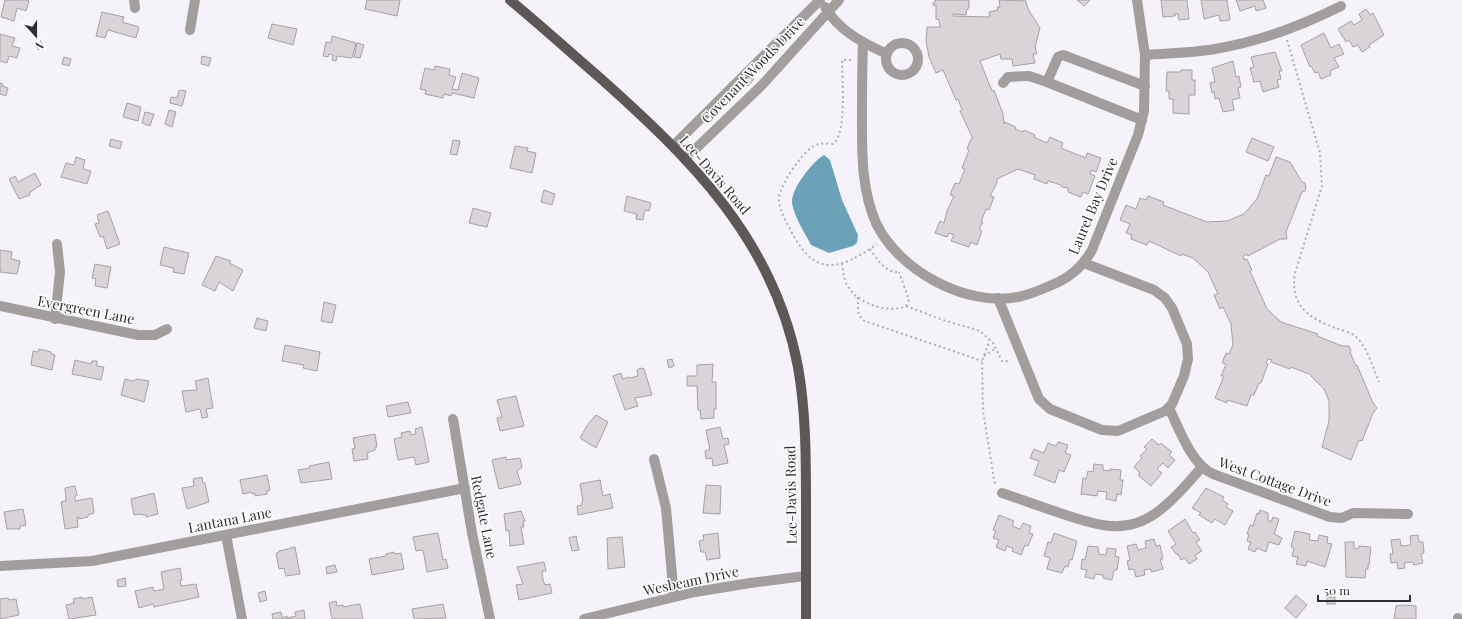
<svg xmlns="http://www.w3.org/2000/svg" width="1462" height="619" font-family="'Playfair Display',serif">
<style>
.water{fill:#6ca2b8}
.building{fill:#d9d4d8;stroke:#a6a1a5}
.lines{fill:none;stroke-linecap:round;stroke-linejoin:round}
.path{stroke:#afaeb2;stroke-width:2;stroke-dasharray:2 3;stroke-linecap:butt}
.minor{stroke:#a19e9d;stroke-width:10}
.major{stroke:#5d5857;stroke-width:10}
.labels{text-anchor:middle;stroke-width:3;stroke-linejoin:round;paint-order:stroke}
.street-label{font-size:14px;fill:#2f2f31;stroke:#fff}
</style>
<rect width="100%" height="100%" fill="#f5f3f9"/>
<path class="water" d="M824,155L830,160L842,200L858,235L857,243L853,246L829,253L811,245C805,233 794,217 792,203C791,189 812,162 824,155Z"/>
<g class="building">
<polygon points="5,0 26,0 29,1 26,11 17,8 14,21 1,17"/>
<polygon points="367,0 400,0 397,16 365,9"/>
<polygon points="935,0 969,0 969,8 967,9 966,15 953,14 953,16 990,17 989,12 998,10 997,7 1000,7 999,0 1026,1 1028,9 1040,28 1035,47 1037,54 1033,54 1035,63 1013,66 1012,59 1001,59 1000,54 980,61 992,91 994,90 1003,114 1004,124 1005,122 1016,127 1015,129 1023,132 1024,130 1035,135 1034,137 1047,143 1050,137 1063,143 1061,148 1086,158 1087,153 1101,158 1096,172 1091,170 1090,174 1095,176 1088,194 1083,192 1081,197 1068,192 1068,188 1062,187 1061,185 1048,181 1047,184 1034,179 1035,175 1018,169 997,179 997,183 990,196 994,197 989,210 986,209 981,222 983,222 979,229 982,231 977,245 971,242 969,247 951,241 954,235 949,233 947,237 935,233 940,221 944,223 947,211 954,196 950,195 955,183 959,184 965,169 962,168 969,150 967,149 971,139 973,139 960,111 962,110 958,99 956,100 943,70 936,73 929,57 926,41 927,27 940,27 939,20 936,19 936,5 933,5 933,3 935,2"/>
<polygon points="1077,0 1090,0 1084,6"/>
<polygon points="1161,0 1187,0 1189,19 1179,20 1178,14 1175,14 1175,16 1163,17"/>
<polygon points="1201,0 1227,0 1230,20 1220,21 1219,15 1204,19"/>
<polygon points="1236,0 1263,0 1266,8 1256,11 1255,6 1240,11"/>
<polygon points="1366,9 1370,15 1373,13 1384,35 1369,45 1370,47 1362,52 1358,45 1353,47 1349,40 1346,42 1338,29 1351,21 1354,25 1362,20 1359,14"/>
<polygon points="102,12 124,17 122,22 139,27 136,38 108,30 105,38 96,36"/>
<polygon points="272,24 297,29 293,45 268,38"/>
<polygon points="1324,33 1331,48 1339,44 1344,54 1334,58 1339,67 1330,71 1331,75 1321,79 1318,72 1315,73 1311,66 1310,67 1301,45"/>
<polygon points="0,34 15,38 12,46 20,48 17,58 9,56 7,63 0,61"/>
<polygon points="332,36 356,43 352,58 337,56 336,61 332,60 333,55 329,54 328,57 323,56 326,42 331,43"/>
<polygon points="357,43 364,45 360,58 354,57"/>
<polygon points="1275,52 1282,71 1279,71 1281,79 1277,80 1279,87 1263,92 1260,81 1254,82 1250,68 1254,67 1251,57"/>
<polygon points="202,56 211,58 209,66 201,64"/>
<polygon points="64,57 71,59 69,66 62,64"/>
<polygon points="1233,61 1236,77 1239,76 1241,87 1238,88 1240,98 1232,100 1234,110 1223,112 1219,98 1215,99 1214,92 1212,93 1210,83 1215,82 1212,68"/>
<polygon points="435,66 450,69 449,75 456,77 452,89 458,90 462,73 479,78 474,98 452,93 451,96 444,94 443,98 425,94 426,90 420,89 425,68 434,70"/>
<polygon points="1181,70 1192,70 1192,80 1195,80 1195,95 1189,95 1189,114 1173,113 1173,99 1169,99 1169,91 1166,91 1167,72 1181,72"/>
<polygon points="748,73 754,79 748,86 742,80"/>
<polygon points="0,83 3,84 2,86 8,88 6,96 0,94"/>
<polygon points="179,90 186,91 182,106 170,103 171,97 177,98"/>
<polygon points="127,103 141,107 138,121 123,117"/>
<polygon points="169,110 176,112 172,127 165,124"/>
<polygon points="145,112 154,114 150,126 142,123"/>
<polygon points="1252,138 1274,147 1268,161 1246,152"/>
<polygon points="111,139 122,142 120,149 109,146"/>
<polygon points="453,140 460,141 457,155 450,154"/>
<polygon points="515,146 528,148 527,151 536,153 532,173 510,168"/>
<polygon points="76,157 85,160 83,169 91,171 87,184 61,177 66,163 74,165"/>
<polygon points="1276,157 1290,162 1302,182 1305,183 1306,187 1305,191 1302,192 1286,232 1287,239 1280,239 1248,256 1247,254 1243,256 1244,260 1247,259 1252,270 1250,271 1267,309 1281,322 1318,334 1317,336 1342,346 1349,346 1351,350 1350,352 1356,366 1357,365 1373,403 1377,408 1373,413 1362,441 1359,440 1351,460 1322,447 1329,421 1329,401 1324,389 1309,374 1291,367 1290,369 1271,362 1272,360 1268,359 1266,363 1268,364 1261,383 1259,383 1254,395 1251,395 1247,406 1227,400 1227,403 1215,398 1224,376 1221,376 1226,364 1222,363 1226,353 1229,354 1233,345 1231,324 1223,307 1220,309 1214,295 1218,294 1208,272 1193,258 1182,254 1181,256 1149,241 1147,245 1131,239 1132,235 1126,233 1130,224 1120,220 1126,205 1136,209 1140,198 1146,200 1148,196 1164,202 1163,205 1207,222 1227,221 1244,214 1257,199 1266,175 1269,176"/>
<polygon points="35,173 41,185 29,193 30,195 19,199 9,179 15,176 18,182"/>
<polygon points="544,190 555,194 552,205 541,202"/>
<polygon points="627,196 651,203 649,211 645,210 643,220 636,219 637,214 624,211"/>
<polygon points="473,208 491,213 487,227 469,223"/>
<polygon points="108,211 120,244 107,249 103,236 100,237 95,224 99,223 97,215"/>
<polygon points="164,247 189,253 184,274 173,272 174,268 160,265"/>
<polygon points="0,250 12,252 11,259 20,261 17,274 0,272"/>
<polygon points="216,256 231,261 229,263 243,270 233,291 219,282 215,291 202,285"/>
<polygon points="95,264 111,267 107,288 95,286 96,279 92,278"/>
<polygon points="324,302 336,305 332,323 321,321"/>
<polygon points="257,318 268,321 266,331 254,328"/>
<polygon points="285,345 320,352 317,371 303,368 304,365 282,361"/>
<polygon points="39,349 51,352 51,354 55,355 52,370 31,365 33,351 38,352"/>
<polygon points="672,359 674,366 669,368 667,360"/>
<polygon points="75,360 91,364 92,361 97,361 97,366 104,367 101,380 72,374"/>
<polygon points="713,364 712,382 716,382 716,409 714,409 714,418 701,419 700,410 698,410 697,386 687,386 687,376 697,376 697,365"/>
<polygon points="641,368 644,369 652,395 635,398 638,406 625,410 613,376 621,373 623,379 629,377 630,378 638,376 637,370"/>
<polygon points="208,378 213,408 206,409 208,417 202,418 200,409 186,412 182,391 197,390 195,381"/>
<polygon points="125,379 133,381 137,379 149,381 144,402 121,395"/>
<polygon points="516,396 524,426 500,431 497,418 502,417 497,400"/>
<polygon points="408,402 411,413 388,417 386,406"/>
<polygon points="596,415 608,422 596,448 580,438 588,424"/>
<polygon points="422,427 429,462 416,465 414,457 398,460 394,439 402,437 401,433 410,431 411,435 416,434 415,429"/>
<polygon points="720,427 723,439 728,438 729,444 724,445 728,463 713,466 712,458 706,459 705,451 710,450 706,430"/>
<polygon points="375,434 377,447 375,447 375,450 367,453 368,459 354,461 352,449 355,448 353,438"/>
<polygon points="1152,439 1159,445 1161,443 1172,452 1169,455 1175,460 1168,468 1163,463 1157,469 1162,473 1151,486 1138,475 1140,473 1134,467 1142,458 1140,456 1147,449 1144,447"/>
<polygon points="1058,442 1068,445 1065,453 1071,455 1064,472 1059,470 1055,483 1034,475 1039,461 1030,458 1034,449 1044,453 1048,443 1056,446"/>
<polygon points="506,457 506,460 520,458 522,467 517,471 521,484 499,489 492,460"/>
<polygon points="329,462 332,479 301,483 298,470 310,468 309,466"/>
<polygon points="1094,464 1103,465 1103,470 1110,471 1110,469 1121,470 1120,480 1123,480 1121,495 1117,494 1116,501 1106,499 1107,492 1098,491 1097,496 1081,494 1083,478 1086,479 1088,471 1093,472"/>
<polygon points="267,475 270,490 267,491 267,494 255,496 255,493 252,494 251,492 243,494 240,480"/>
<polygon points="202,477 203,483 205,483 209,502 187,509 182,488 194,486 193,479"/>
<polygon points="600,480 603,496 610,494 613,508 578,515 577,506 582,505 582,501 583,501 580,484"/>
<polygon points="706,485 721,486 720,514 703,513"/>
<polygon points="75,486 77,495 75,496 75,501 92,498 94,513 88,515 88,517 79,519 79,517 77,517 78,527 65,529 61,502 66,501 65,488"/>
<polygon points="1206,488 1224,497 1222,500 1228,504 1226,507 1233,511 1225,525 1215,519 1212,523 1199,515 1201,513 1192,508"/>
<polygon points="154,493 158,514 146,517 146,515 142,515 142,514 134,515 131,499"/>
<polygon points="23,509 26,525 20,526 20,529 7,529 4,512"/>
<polygon points="1260,510 1268,513 1268,520 1271,522 1273,517 1279,519 1274,534 1282,538 1279,545 1269,542 1266,552 1257,548 1255,552 1248,549 1251,542 1247,541 1249,534 1247,534 1250,525 1253,526 1257,513 1259,514"/>
<polygon points="521,511 525,521 523,521 524,527 521,527 524,544 510,546 509,530 506,531 504,514"/>
<polygon points="999,515 1014,521 1012,526 1020,529 1023,523 1031,526 1029,533 1033,534 1028,546 1025,545 1021,555 1012,551 1013,548 1007,546 1005,551 996,547 999,540 993,538 996,531 993,530"/>
<polygon points="1185,519 1193,533 1195,532 1200,540 1196,542 1202,551 1195,555 1197,559 1189,564 1185,558 1181,560 1178,554 1176,554 1171,547 1176,544 1168,531"/>
<polygon points="1295,531 1310,534 1309,540 1318,541 1319,535 1328,537 1327,543 1332,544 1325,567 1307,561 1306,566 1296,564 1298,557 1292,556 1294,548 1291,547"/>
<polygon points="438,533 443,560 446,559 448,568 427,572 424,555 422,550 416,551 413,537"/>
<polygon points="718,533 720,558 707,560 705,552 701,552 699,541 704,540 703,535"/>
<polygon points="1054,533 1077,541 1072,560 1070,559 1068,567 1065,566 1062,573 1047,569 1050,558 1044,556 1048,542 1051,543"/>
<polygon points="1418,535 1419,542 1423,542 1424,553 1421,554 1423,563 1414,565 1413,562 1404,563 1405,568 1398,569 1397,562 1391,563 1390,554 1393,554 1391,540 1400,539 1401,546 1411,545 1410,536"/>
<polygon points="576,536 579,550 572,551 569,538"/>
<polygon points="622,537 625,567 608,569 607,538"/>
<polygon points="1154,539 1156,546 1160,545 1163,559 1160,559 1163,569 1151,572 1151,569 1144,570 1145,575 1136,577 1134,569 1129,570 1127,561 1130,560 1127,546 1136,544 1138,550 1146,548 1145,541"/>
<polygon points="1345,542 1354,542 1354,548 1358,549 1359,546 1371,547 1369,565 1368,565 1368,569 1366,569 1365,578 1346,577"/>
<polygon points="1088,546 1098,547 1099,554 1106,555 1107,548 1116,549 1115,556 1119,557 1117,570 1114,570 1112,580 1103,578 1103,575 1095,574 1094,579 1085,577 1087,570 1081,569 1082,559 1085,560"/>
<polygon points="295,547 300,574 286,576 284,568 279,569 276,553 279,552 279,551"/>
<polygon points="394,552 395,554 401,553 404,569 372,575 369,559 386,556 386,554"/>
<polygon points="544,562 546,571 542,571 543,580 545,585 550,584 552,593 519,600 516,585 523,584 517,567"/>
<polygon points="335,565 337,572 327,574 326,567"/>
<polygon points="180,568 182,580 180,580 181,586 196,584 199,597 154,607 153,604 139,608 135,591 153,587 154,591 164,589 161,572"/>
<polygon points="125,578 126,586 118,587 117,580"/>
<polygon points="265,591 267,600 260,602 258,593"/>
<polygon points="1296,595 1307,605 1296,618 1285,608"/>
<polygon points="82,597 82,599 92,597 96,615 69,619 66,605 74,603 73,599"/>
<rect x="1327" y="597" width="8" height="7"/>
<polygon points="8,598 9,600 16,599 19,615 0,619 0,599"/>
<polygon points="336,601 337,606 343,605 343,607 360,604 363,619 332,619 329,603"/>
<polygon points="443,604 446,618 414,619 412,609"/>
<polygon points="1402,605 1416,606 1416,619 1394,619 1396,606"/>
<polygon points="304,610 305,619 273,619 272,614 281,612 282,618 287,616 287,618 296,616 295,612"/>
</g>
<g class="lines">
<g class="path">
<path d="M1287,40L1320,153L1322,186L1295,273C1290,305 1307,317 1335,328C1341,330 1350,332 1355,336C1367,346 1373,368 1379,382"/>
<path d="M851,60H842C842,77 847,135 833,144C826,143 818,143 812,147C800,156 782,182 779,197C778,208 785,219 790,229C814,277 837,272 877,244"/>
<path d="M870,249C877,259 885,273 899,272"/>
<path d="M842,263C843,272 844,281 849,288C859,304 889,314 906,306L909,300L899,272"/>
<polyline points="858,297 858,312 862,320 982,361"/>
<polyline points="906,306 943,320 980,331 993,343 1002,361 1004,362 1011,360"/>
<polyline points="990,339 982,361 983,411 995,485"/>
<polyline points="984,356 996,348"/>
</g>
<g class="minor">
<polyline points="134,0 135,8"/>
<path d="M825,7C839,31 863,43 887,54"/>
<polyline points="190,30 195,0"/>
<path d="M863,43C862,67 862,92 862,116C862,153 861,188 876,223C899,271 966,307 1018,297C1028,295 1038,291 1047,287C1068,279 1081,269 1092,250L1138,135L1144,111L1145,55L1137,0"/>
<circle cx="902" cy="59" r="16"/>
<path d="M1145,55C1168,53 1192,53 1215,49C1257,42 1303,25 1341,6"/>
<polyline points="1047,82 1058,57 1063,55 1145,86"/>
<polyline points="1003,83 1008,77 1029,76 1047,82 1142,120"/>
<polyline points="673,146 820,0"/>
<polyline points="685,159 763,84 839,0"/>
<polyline points="998,298 1039,399 1050,409 1102,430 1118,431 1165,411 1172,404 1184,376 1188,359 1187,344 1172,308 1165,298 1154,290 1084,263"/>
<polyline points="0,306 138,335 155,335 167,329"/>
<polyline points="55,319 60,272 57,244"/>
<path d="M1169,408C1179,428 1191,464 1213,474L1330,517L1342,518L1353,513L1408,514"/>
<polyline points="453,419 472,533 490,619"/>
<polyline points="654,459 666,508 674,597"/>
<path d="M1002,493C1020,499 1039,506 1057,512C1091,523 1123,537 1156,513C1174,500 1188,483 1202,467"/>
<polyline points="226,535 242,619"/>
<polyline points="0,566 92,561 465,488"/>
<polyline points="584,619 695,592 750,583 805,576"/>
<polyline points="1458,619 1458,618"/>
</g>
<path class="major" d="M510,0C540,25 569,51 599,77C691,159 774,240 798,367C806,412 806,459 806,505C806,543 806,581 806,619"/>
</g>
<g class="labels">
<g class="street-label">
<text transform="translate(753 70) rotate(-46)" y="5">Covenant Woods Drive</text>
<text transform="translate(715 175) rotate(49)" y="5">Lee-Davis Road</text>
<text transform="translate(1093 206) rotate(-67)" y="5">Laurel Bay Drive</text>
<text transform="translate(86 310) rotate(11)" y="5">Evergreen Lane</text>
<text transform="translate(1275 482) rotate(20)" y="5">West Cottage Drive</text>
<text transform="translate(791 495) rotate(-91)" y="5">Lee-Davis Road</text>
<text transform="translate(484 517) rotate(79)" y="5">Redgate Lane</text>
<text transform="translate(230 520) rotate(-11)" y="5">Lantana Lane</text>
<text transform="translate(691 581) rotate(-12)" y="5">Wesbeam Drive</text>
</g>
</g>
<g transform="translate(36 36) rotate(159)" stroke="#ffffff" stroke-width="3" paint-order="stroke">
<path d="M0-3L7 15L0 10L-7 15Z" fill="#2f2f31"/>
<text y="-6" font-size="11" font-weight="bold" text-anchor="middle" fill="#2f2f31">N</text>
</g>
<path d="M1318 595v6h92v-6" fill="none" stroke="#2f2f31" stroke-width="2"/>
<text x="1324" y="595" font-size="12" fill="#2f2f31" stroke="#ffffff" stroke-width="3" paint-order="stroke">50 m</text>
</svg>
